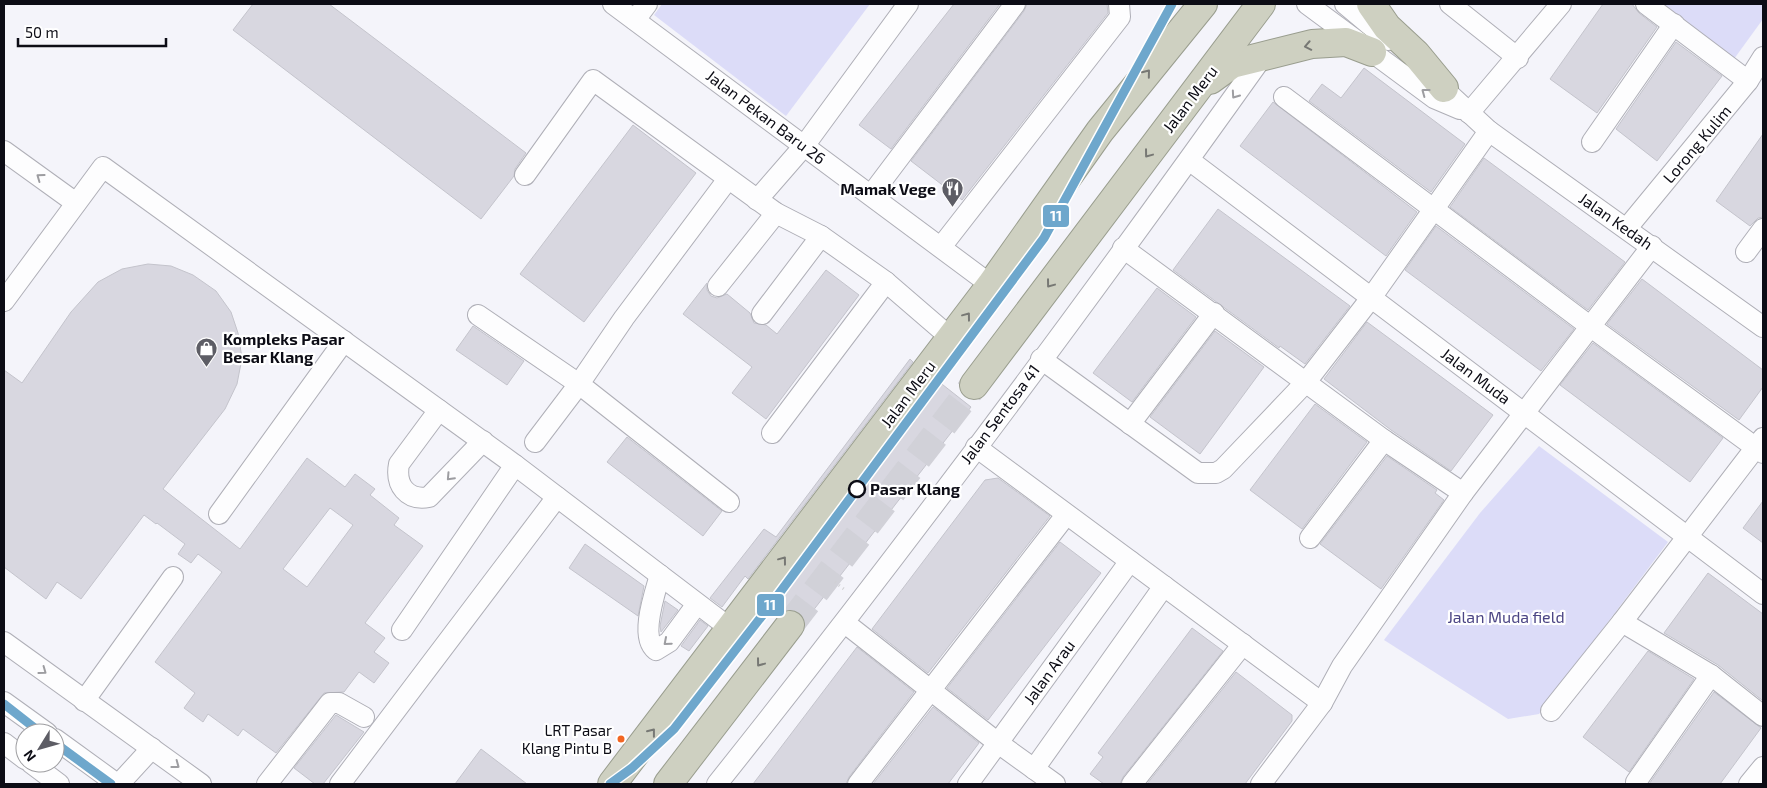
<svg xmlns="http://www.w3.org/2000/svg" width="1767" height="788" font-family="'Exo 2',sans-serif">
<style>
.green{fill:#dcdcf8}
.building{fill:#d8d7e0;stroke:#c4c4cc;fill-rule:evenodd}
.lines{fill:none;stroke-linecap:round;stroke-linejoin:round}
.highway-tunnel{stroke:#d1d1d8;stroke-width:28;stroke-dasharray:28 14;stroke-linecap:butt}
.minor-casing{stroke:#afafb7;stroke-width:22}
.highway-casing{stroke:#999d8e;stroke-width:30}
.path{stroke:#d0d0d3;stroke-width:3;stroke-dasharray:1 4;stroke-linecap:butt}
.minor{stroke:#fdfdfe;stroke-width:20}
.highway{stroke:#ced0c1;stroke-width:28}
.rail-1-casing{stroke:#fff;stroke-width:12}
.rail-1{stroke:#6ea7cc;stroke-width:9}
.oneway{stroke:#777874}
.oneway2{stroke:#9d9da1}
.stop-dot{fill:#fff;stroke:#0c0c15;stroke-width:2.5}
.bus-dot{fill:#f26522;stroke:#fff;stroke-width:2}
.labels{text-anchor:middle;stroke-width:4.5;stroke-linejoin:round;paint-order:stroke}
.bus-label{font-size:15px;fill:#0c0c15;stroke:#fff;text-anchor:end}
.street-label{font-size:16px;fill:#0c0c15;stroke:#fff}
.poi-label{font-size:16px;font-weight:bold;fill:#0c0c15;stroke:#fff;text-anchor:end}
.stop-label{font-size:16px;font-weight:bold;fill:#0c0c15;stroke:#fff;text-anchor:start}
.park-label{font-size:16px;fill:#4c4685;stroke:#fff}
.line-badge{stroke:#fff;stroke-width:2}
.badge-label{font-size:14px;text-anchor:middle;font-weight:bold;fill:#fff}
</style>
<rect width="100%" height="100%" fill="#f4f4fa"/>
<g class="green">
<polygon points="662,4 870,4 786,116 654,15"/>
<polygon points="1637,4 1763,4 1763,19 1726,70"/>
<polygon points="1539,446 1668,542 1539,714 1508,719 1384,640 1480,513"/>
</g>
<g class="building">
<polygon points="253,4 329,4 526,153 515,169 514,176 481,219 233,30"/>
<polygon points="954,4 1000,4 891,149 859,125"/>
<polygon points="1027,4 1107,4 1108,13 962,200 911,161 1024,11"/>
<polygon points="1603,4 1632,4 1639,13 1657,27 1597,113 1550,79"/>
<polygon points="1676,42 1722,76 1657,161 1616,129"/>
<polygon points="1364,68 1465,144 1431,192 1309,101 1322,84 1341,98"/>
<polygon points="1273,102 1417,212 1386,256 1240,146"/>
<polygon points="633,125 696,173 584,322 520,274"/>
<polygon points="1763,134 1763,217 1758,218 1750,226 1716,201"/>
<polygon points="1484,158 1625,262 1588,310 1450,207"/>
<polygon points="1218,209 1350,306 1305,364 1280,346 1279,348 1173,270"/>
<polygon points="1436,226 1574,329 1541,371 1405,270"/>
<path d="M148,264L171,266L193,275L216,291L231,312L238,333L242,358L237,384L225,409L163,489L240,549L307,458L345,487L355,474L375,489L370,495L399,518L394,525L423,546L365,623L385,638L374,652L389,663L374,683L359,672L344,692L324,693L276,753L243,729L238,736L208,714L203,722L184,708L195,693L155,662L222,572L198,554L191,563L178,554L185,544L157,523L156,524L144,515L81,599L57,582L46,599L4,567V370L22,383L71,312L98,282L122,269ZM330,508L353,525L307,587L283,569Z"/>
<polygon points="826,270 859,295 766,419 732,393 752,367 683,314 707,283 707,290 711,296 717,298 727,294 750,313 754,323 766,325 777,334"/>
<polygon points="1642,279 1763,370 1763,387 1739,420 1607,324"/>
<polygon points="1157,288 1196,317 1132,402 1093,373"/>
<polygon points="1367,322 1493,415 1451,471 1391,430 1324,379"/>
<polygon points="473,326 524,361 507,385 456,350"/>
<polygon points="1215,331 1264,367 1200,454 1150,417"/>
<polygon points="1593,343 1723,438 1690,482 1560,385"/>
<polygon points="910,359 913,362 748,579 745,576 722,607 710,598 764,529 776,537"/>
<polygon points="938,381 971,407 805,621 799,612 788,610 773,598"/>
<polygon points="1315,404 1367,442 1302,529 1250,490"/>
<polygon points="627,437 722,511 703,536 607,462"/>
<polygon points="1387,456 1437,490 1435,493 1444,500 1381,589 1320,544"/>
<polygon points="998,478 1050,516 928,673 872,629 985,480"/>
<polygon points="1763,501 1763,543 1743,528"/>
<polygon points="1060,542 1101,573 988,720 947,688"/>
<polygon points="585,544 644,586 638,616 569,568"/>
<polygon points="1708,573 1763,614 1763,701 1718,665 1664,633"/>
<polygon points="665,601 678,610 661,632 660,626"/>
<polygon points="700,620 708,626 689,651 681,646"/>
<polygon points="1192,628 1223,651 1123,777 1120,784 1104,784 1090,774 1103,757 1098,753"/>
<polygon points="857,647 914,692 849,777 846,784 753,784"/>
<polygon points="1648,651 1694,679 1629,772 1583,737"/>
<polygon points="1236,672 1292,715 1292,721 1245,784 1147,784"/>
<polygon points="1714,692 1761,728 1720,784 1649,784"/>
<polygon points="933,707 979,743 948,784 873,784"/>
<polygon points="336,715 364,732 323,784 315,784 294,768"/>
<polygon points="481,749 527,784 455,784"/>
</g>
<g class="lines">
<polyline class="highway-tunnel" points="790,625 974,385"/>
<defs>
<g id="minor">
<polyline points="613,4 991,285"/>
<polyline points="1307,4 1434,98 1460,109"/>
<polyline points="1345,4 1388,40"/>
<polyline points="1450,4 1518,58"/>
<polyline points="1646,4 1748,81"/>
<polyline points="635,20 647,4"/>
<polyline points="1434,80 1489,131 1763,327"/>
<polyline points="1284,97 1591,327 1763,453"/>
<polyline points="1469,113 1561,4"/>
<polyline points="1592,142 1674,24"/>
<polyline points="4,151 76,203"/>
<polyline points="1189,160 1763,594"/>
<polyline points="525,175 593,80 776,213 821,236 886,282 951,338"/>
<polyline points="728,179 624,318 579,384 729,502"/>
<polyline points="871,195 1015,4"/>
<polyline points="757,200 804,146 908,4"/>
<polyline points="1627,228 1748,81 1763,57"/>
<polyline points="941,247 1120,17 1119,4"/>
<polyline points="1123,248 1384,440 1463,493"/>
<polyline points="1746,252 1763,229"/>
<polyline points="718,286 776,213"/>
<polyline points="4,301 103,167 515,465 731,629"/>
<polyline points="762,314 821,236"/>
<polyline points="478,315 579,384 535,442"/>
<polyline points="1041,359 1198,473 1216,473 1223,469 1306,382 1371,298 1489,131"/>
<path d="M439,410L399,464C395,485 407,501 429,497L483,441"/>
<polyline points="1130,424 1214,313"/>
<polyline points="772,433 886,282"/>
<polyline points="1763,438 1622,622 1711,675 1763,716"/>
<polyline points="976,447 1322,703"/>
<polyline points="219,514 344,341"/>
<polyline points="1310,538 1384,440"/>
<path d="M660,575C655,593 639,637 656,650L669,642L697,604"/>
<polyline points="845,623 998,743 1055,784"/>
<polyline points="402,630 515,465"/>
<polyline points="4,642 201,784"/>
<polyline points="84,701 173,577"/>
<polyline points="4,702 47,733"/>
<polyline points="1551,711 1622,622"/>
<polyline points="55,739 117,784"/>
<polyline points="4,743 25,759"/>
<polyline points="31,763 59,784"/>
<polyline points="1034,769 1164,586"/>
<polyline points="1636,782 1711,675"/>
<polyline points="119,784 152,748"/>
<polyline points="267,784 330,703 339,703 364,717"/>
<polyline points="340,784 557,497"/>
<path d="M717,784C906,547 1087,303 1263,56"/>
<polyline points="858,784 1066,515"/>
<polyline points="968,784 1130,561"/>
<polyline points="1132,784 1243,644"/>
<polyline points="1261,784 1322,703 1342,666 1463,493 1652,246"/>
<polyline points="1749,784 1763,767"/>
</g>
<g id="highway">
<polyline points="1371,4 1387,27 1416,54 1444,88"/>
<polyline points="1210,80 1232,64 1312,44 1346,42 1372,52"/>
<polyline points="974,385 1261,4"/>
<polyline points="612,784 991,285 1100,131 1203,4"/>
<polyline points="668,784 790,625"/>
</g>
</defs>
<use href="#minor" class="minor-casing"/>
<use href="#highway" class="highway-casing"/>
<polyline class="path" points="835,582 845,590"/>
<use href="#minor" class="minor"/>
<use href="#highway" class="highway"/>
<defs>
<g id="rail-1">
<polyline points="4,704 41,733"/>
<polyline points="55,743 111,784"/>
<polyline points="610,784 632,768 674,729 772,603 1044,238 1172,4"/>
</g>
</defs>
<use href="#rail-1" class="rail-1-casing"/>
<use href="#rail-1" class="rail-1"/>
</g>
<defs><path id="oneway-chevron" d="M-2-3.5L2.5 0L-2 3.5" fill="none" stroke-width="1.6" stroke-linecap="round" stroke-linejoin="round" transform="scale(1.25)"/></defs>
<g class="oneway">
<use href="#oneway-chevron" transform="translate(1308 46) rotate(169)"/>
<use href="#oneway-chevron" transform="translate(1147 73) rotate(-51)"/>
<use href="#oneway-chevron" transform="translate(1148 154) rotate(127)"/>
<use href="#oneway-chevron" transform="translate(1050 284) rotate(127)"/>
<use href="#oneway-chevron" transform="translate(967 316) rotate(-53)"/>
<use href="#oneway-chevron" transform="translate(783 560) rotate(-53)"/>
<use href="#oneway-chevron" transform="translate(760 663) rotate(127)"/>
<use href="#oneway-chevron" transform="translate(652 732) rotate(-52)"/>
</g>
<g class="oneway2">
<use href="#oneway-chevron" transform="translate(1425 92) rotate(-143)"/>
<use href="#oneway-chevron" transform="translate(1235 95) rotate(125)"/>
<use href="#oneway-chevron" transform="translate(40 177) rotate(-144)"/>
<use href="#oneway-chevron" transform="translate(450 477) rotate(133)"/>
<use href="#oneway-chevron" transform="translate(667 642) rotate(139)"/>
<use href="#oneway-chevron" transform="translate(43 671) rotate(36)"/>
<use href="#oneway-chevron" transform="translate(176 765) rotate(37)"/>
</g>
<defs>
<symbol id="restaurant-pin" viewBox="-11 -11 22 30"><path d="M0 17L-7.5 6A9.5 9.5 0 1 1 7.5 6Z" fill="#5d5d65" stroke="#fff"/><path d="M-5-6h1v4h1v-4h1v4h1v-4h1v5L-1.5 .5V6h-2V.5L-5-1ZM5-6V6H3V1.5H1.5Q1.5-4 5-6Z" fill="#fff"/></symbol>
<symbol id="shop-pin" viewBox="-11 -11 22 30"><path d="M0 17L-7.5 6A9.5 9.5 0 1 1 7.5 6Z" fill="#5d5d65" stroke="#fff"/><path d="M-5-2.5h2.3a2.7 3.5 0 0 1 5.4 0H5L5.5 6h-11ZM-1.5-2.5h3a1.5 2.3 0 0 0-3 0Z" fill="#fff"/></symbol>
</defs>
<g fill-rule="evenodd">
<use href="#restaurant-pin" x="940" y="176" width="25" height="34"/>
<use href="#shop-pin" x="194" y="336" width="25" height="34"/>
</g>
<circle class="stop-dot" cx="857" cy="489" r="8"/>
<circle class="bus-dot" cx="621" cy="739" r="4.5"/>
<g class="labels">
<g class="bus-label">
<text x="612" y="736">LRT Pasar<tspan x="612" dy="18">Klang Pintu B</tspan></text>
</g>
<g class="street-label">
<text transform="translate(1190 99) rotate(-53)" y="6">Jalan Meru</text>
<text transform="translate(766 117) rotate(37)" y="6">Jalan Pekan Baru 26</text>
<text transform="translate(1697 144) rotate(-50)" y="6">Lorong Kulim</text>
<text transform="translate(1616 221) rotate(35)" y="6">Jalan Kedah</text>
<text transform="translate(1476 376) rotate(37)" y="6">Jalan Muda</text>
<text transform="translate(908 394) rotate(-53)" y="6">Jalan Meru</text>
<text transform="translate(1000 414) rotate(-53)" y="6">Jalan Sentosa 41</text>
<text transform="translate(1049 672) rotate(-54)" y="6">Jalan Arau</text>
</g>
<g class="poi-label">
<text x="936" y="195">Mamak Vege</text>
<text x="223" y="345" text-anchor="start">Kompleks Pasar<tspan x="223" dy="18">Besar Klang</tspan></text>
</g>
<g class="stop-label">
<text x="870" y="495">Pasar Klang</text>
</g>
<g class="park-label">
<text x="1506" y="623">Jalan Muda field</text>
</g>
</g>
<g class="line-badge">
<rect x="1042" y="204" width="28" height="24" rx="5" fill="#6ea7cc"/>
<rect x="756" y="593" width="29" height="24" rx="5" fill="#6ea7cc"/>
</g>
<g class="badge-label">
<text x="1056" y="221">11</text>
<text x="770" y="610">11</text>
</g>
<rect width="1767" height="788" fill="none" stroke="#0c0c15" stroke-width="10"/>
<g transform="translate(40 748) rotate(233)"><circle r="24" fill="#ffffff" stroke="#9e9ea1"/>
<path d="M0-4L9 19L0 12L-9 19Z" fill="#5d5d65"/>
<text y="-8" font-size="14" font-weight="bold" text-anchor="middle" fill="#0c0c15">N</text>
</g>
<path d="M18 38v8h148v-8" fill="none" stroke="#0c0c15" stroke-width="2.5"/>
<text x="25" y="38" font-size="15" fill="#0c0c15" stroke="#ffffff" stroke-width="4" paint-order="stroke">50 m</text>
</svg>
